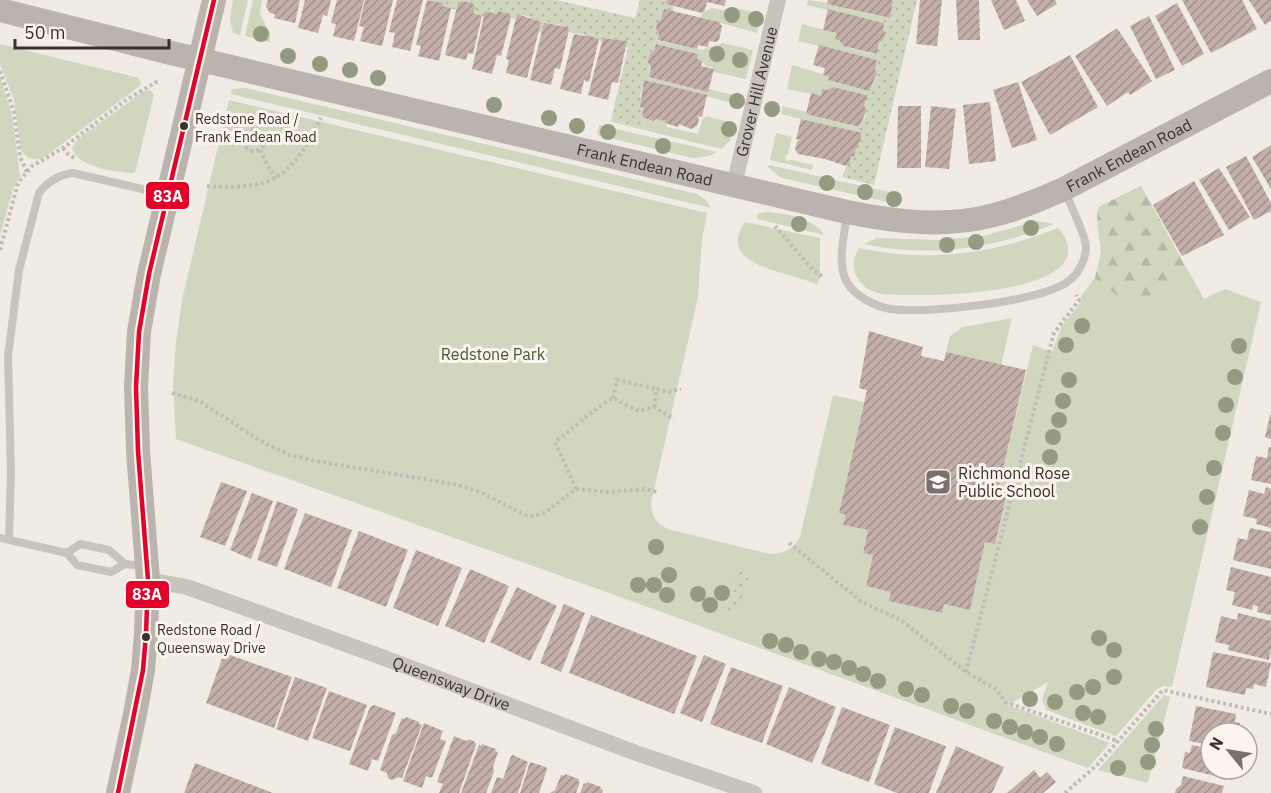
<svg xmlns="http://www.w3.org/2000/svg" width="1271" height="793" font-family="'IBM Plex Sans',sans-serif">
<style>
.green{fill:#d1d6bf}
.forest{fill:url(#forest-firs)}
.garden{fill:url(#garden-dots)}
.building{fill:url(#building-hatch)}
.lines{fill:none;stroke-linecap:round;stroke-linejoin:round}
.path{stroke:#c2bbb6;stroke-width:4;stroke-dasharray:3 3;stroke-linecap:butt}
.lane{stroke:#c9c3be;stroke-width:8}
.street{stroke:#c9c3be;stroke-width:16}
.secondary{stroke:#bab3ae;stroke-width:24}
.bus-1-casing{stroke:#fbf5ee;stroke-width:9}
.bus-1{stroke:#e4002b;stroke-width:4.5}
.tree{fill:#959b80}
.bus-dot{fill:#3b302b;stroke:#fbf5ee;stroke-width:2}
.labels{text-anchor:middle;stroke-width:6;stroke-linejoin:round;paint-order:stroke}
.bus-label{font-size:14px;fill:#3b302b;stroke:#fbf5ee;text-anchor:start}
.street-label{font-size:16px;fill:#3b302b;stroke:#fbf5ee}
.park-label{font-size:16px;fill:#4a5a2e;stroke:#fbf5ee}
.poi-label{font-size:16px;fill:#3b302b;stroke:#fbf5ee;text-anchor:start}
.line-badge{stroke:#fbf5ee;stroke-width:2}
.badge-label{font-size:16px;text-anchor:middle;font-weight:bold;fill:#fff}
</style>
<defs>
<pattern id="forest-firs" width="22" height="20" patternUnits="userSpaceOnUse" patternTransform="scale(1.5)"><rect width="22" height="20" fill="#d1d6bf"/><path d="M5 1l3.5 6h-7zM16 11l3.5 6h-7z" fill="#b4b8a4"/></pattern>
<pattern id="garden-dots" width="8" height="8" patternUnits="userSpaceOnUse" patternTransform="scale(1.5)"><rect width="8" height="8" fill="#d1d6bf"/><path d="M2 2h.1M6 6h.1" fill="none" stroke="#b4b8a4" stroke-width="1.8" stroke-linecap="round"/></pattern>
<pattern id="building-hatch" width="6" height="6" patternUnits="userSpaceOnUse" patternTransform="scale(1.5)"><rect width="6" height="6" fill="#c3afa7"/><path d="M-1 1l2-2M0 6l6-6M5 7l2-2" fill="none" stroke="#a08f88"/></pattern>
</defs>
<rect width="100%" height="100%" fill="#f0ebe5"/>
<g class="green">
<polygon points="233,0 248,0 240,35 233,33 230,19"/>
<polygon points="253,0 262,0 260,14 270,33 270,42 245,36"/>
<polygon points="808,0 828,3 828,4 883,17 881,22 807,5"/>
<polygon points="731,7 761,14 757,33 700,17 702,13 712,8 724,10"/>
<polygon points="802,24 837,33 835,39 840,41 843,46 874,54 873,59 798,41"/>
<path d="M659,41L702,50C709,46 715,47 723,43L753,50L746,79L714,72V68L706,66L702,61L697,59L698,54L658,44Z"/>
<path d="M0,44L139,78L141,85L46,156C36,161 26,160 21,150L14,100L0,64Z"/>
<polygon points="792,65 829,76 828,80 865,90 864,94 833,87 828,90 822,89 821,96 787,89"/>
<polygon points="0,77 12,115 20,177 13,189 0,236"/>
<polygon points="657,79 708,91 709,89 742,97 740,105 656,83"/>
<polygon points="246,88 697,194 706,200 711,208 231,94 232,89"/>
<path d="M150,90L154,95L135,173C118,173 76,167 72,148L78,139L144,91Z"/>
<path d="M229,100L707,213L702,239L698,297L651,503C652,517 657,525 671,530L770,554C783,554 793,549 800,537L833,395L864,402L839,512L846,515L843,525L868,530L863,552L873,555L866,586L891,592L890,601L941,613L944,604L970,609L985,542L995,544L1007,492L998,490L1033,345L1052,352L1062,326L1081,302V296L1095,278L1100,264L1101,252L1097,221L1098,208L1141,186L1204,299L1225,289L1261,302L1172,687L1163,686L1156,690L1116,736L1046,710L1042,699L1048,682L1008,705L1110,743L1088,768L626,599L176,439L173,385L176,343L182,300Z"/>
<polygon points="783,106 806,112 806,114 857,127 856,132 781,114"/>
<polygon points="706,116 736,124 730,140 722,149 611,122 611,120 643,128 645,119 653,121 656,119 665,121 667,127 698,134 702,120"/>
<polygon points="599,125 717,152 709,156 693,158 597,135"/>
<polygon points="776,133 792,137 788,154 785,156 786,161 791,160 813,165 812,170 770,160"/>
<polygon points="769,165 897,194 897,204 786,179 780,177 768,167"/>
<path d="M768,212C787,214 814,218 824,235L757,219L758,213Z"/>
<path d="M1037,221L1054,224C993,249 928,258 864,244L877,238L939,240L983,236Z"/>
<path d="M745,222L820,238V277L817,285C793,271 714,268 745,222Z"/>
<path d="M1058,228C1065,235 1069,243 1068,253C1061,297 917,297 882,294C859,290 846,269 859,248C930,263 992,254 1058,228Z"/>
<polygon points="1012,318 1001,365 946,352 950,336 963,327"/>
<polygon points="1164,695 1170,697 1148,783 1098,770"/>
</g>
<path class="forest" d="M1141,186L1189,273C1163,293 1156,299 1122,299L1095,278L1101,252L1097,213L1100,206Z"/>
<g class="garden">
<path d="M429,0H556L635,18L640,0H667V4L674,6L673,11L657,23L656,30L659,33L658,40L659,41L658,44H656L654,51L650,54C648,63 651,68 649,77L657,79L656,83L644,80L640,97L642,98L640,107L644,108L642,115L645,119L643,128L611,120L628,48L626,47V41L603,38L602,42L595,37L569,32L568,27L557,24L542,33L538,32L540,22L530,19V17L517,14L515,19L486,11L484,18L482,16L473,13L472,3L462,1L458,3L456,10L442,6V3Z"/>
<polygon points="892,0 917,0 874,185 842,177 851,156 854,157 856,148 858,148 862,134 856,132 857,127 860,127 861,120 865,118 867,110 864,106 867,95 864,94 865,90 869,90 871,84 875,81 877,74 875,70 877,60 873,59 874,54 877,54 884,23 881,22 883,17 890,18 893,3"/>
<polygon points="739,569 750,573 737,614 726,610"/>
</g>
<g class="building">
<polygon points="268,0 300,0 295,23 274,18 275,14 270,13 266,7"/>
<polygon points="305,0 331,0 327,16 323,15 318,33 298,28"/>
<polygon points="337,0 364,0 354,41 333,36 336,24 331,23"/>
<polygon points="365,0 393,0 382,46 360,41 364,27 359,26"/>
<polygon points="397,0 423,0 410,51 392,47 395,33 389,32"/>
<polygon points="427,0 443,3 442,6 451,8 439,61 418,56 421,46 416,45"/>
<polygon points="667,0 726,0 724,6 707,2 705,10 702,13 666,4"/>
<polygon points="828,0 892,0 893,2 890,18 827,4"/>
<polygon points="920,0 942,0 937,46 916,44"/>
<polygon points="956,0 979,0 980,40 958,40"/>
<polygon points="991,0 1016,0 1025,21 1004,30"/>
<polygon points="1027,0 1055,0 1057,4 1037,16"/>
<polygon points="1182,0 1242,0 1257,29 1211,53"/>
<polygon points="1249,0 1271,0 1271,21 1265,25"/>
<polygon points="462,1 472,3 475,7 473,13 482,16 473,54 468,53 466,60 445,55 458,3"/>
<polygon points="1177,3 1204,54 1182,66 1155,16"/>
<polygon points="664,9 719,22 722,26 719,40 716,42 709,41 708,47 698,45 697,49 658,40 659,33 656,30 657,22 661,20"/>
<polygon points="828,9 884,23 883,30 885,33 883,40 879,43 877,54 843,46 840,41 835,39 837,33 823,30"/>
<polygon points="485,11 497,14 498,11 510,14 511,17 501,56 497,55 492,74 472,69"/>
<polygon points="517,14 541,22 527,78 506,73 509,60 506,59"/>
<polygon points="1149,16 1175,70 1156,79 1130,26"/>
<polygon points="544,23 568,27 569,30 560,69 555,68 551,85 530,80"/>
<polygon points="1117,28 1152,81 1130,95 1128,92 1107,106 1075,56"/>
<polygon points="574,34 585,36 587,35 599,39 589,82 584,80 581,94 560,89"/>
<polygon points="603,38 627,41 618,83 612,82 608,100 588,95"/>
<polygon points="656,44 698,54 697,59 702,61 701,66 714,69 708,92 649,77 651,67 648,62 650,54 654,51"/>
<polygon points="819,45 877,60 875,70 877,74 869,91 828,80 829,76 823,75 825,68 813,65"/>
<polygon points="1070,55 1098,107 1050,135 1021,82"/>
<polygon points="644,80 707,95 702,117 697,116 699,119 697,126 691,129 679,124 678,127 665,123 665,121 656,119 653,121 644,118 642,115 644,108 640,107"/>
<polygon points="1018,82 1037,140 1012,148 993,90"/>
<polygon points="833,87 867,95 864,106 867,110 859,127 806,114 811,93 821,96 822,89 828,90"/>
<polygon points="990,102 996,161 969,164 963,105"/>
<polygon points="898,106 921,106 921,168 897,168"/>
<polygon points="931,106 956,109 949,169 925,167"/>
<polygon points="801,119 862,133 858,148 856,148 854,157 851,156 849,164 846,166 825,159 798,154 795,149 797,142 800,140 796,139"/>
<polygon points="1271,145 1271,189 1252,157"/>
<polygon points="1246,156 1271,203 1271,211 1254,220 1226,167"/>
<polygon points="1219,168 1250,217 1229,230 1199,180"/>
<polygon points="1194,181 1224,235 1182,256 1153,205"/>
<polygon points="869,331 923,347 921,356 944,361 946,352 1026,370 998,490 1007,492 995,544 985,542 970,610 944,604 942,613 889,601 891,592 866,586 873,555 863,553 868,530 843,525 846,515 839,513 867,390 859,388"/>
<polygon points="1270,415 1271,415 1271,439 1265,437"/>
<polygon points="1269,447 1271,447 1271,484 1251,480 1256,456 1267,458"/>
<polygon points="221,482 247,491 225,546 200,537"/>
<polygon points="1266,487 1271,489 1271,528 1256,524 1257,519 1243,516 1249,490 1264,494"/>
<polygon points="252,493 273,501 251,559 230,550"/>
<polygon points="277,501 298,509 277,567 257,560"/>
<polygon points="305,513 352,530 331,587 284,569"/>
<polygon points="1250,528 1271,532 1271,569 1233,560 1238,538 1247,540"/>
<polygon points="359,531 408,550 386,607 337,588"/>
<polygon points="416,550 462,568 438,626 393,608"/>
<polygon points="1231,567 1271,577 1271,615 1257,612 1258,606 1253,605 1252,610 1232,605 1235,592 1226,590"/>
<polygon points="470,569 509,586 484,643 445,626"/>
<polygon points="517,587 557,606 530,661 490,642"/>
<polygon points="564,604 585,613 561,672 540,663"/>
<polygon points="1238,613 1271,621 1271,649 1269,660 1228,650 1229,645 1215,642 1221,616 1237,620"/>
<polygon points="591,615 697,656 674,714 569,673"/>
<polygon points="1213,652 1271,663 1266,687 1254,684 1253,689 1246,688 1245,695 1206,687"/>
<polygon points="224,653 292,677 274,728 206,703"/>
<polygon points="704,655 726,664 702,722 680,713"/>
<polygon points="731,667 783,686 762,743 710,724"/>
<polygon points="295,677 327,688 308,741 276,729"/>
<polygon points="789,687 836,707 812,763 766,744"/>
<polygon points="329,691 367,705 350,751 312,738"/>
<polygon points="374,705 396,713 378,761 372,759 368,771 349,764 370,707"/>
<polygon points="1196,706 1236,714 1235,722 1240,723 1238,733 1211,733 1211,745 1189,741"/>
<polygon points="842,707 890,725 869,782 821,764"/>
<polygon points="406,717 419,722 419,724 422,725 402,778 399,777 392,780 388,778 387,773 380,770 392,735 396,733 402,718 405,719"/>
<polygon points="424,723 443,731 440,739 446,741 432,778 426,776 422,788 403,781"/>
<polygon points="895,727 946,746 929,793 897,793 874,784"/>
<polygon points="454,736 466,741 469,739 475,742 476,745 459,793 439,793 443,784 437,782"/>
<polygon points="482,744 496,749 495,751 498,752 493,767 494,771 486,793 461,793 479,745 481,746"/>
<polygon points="1192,745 1211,749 1211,769 1245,769 1244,774 1234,772 1232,780 1182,768 1185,752 1190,753"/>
<polygon points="956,746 1004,767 992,793 936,793"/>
<polygon points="513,755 528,762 518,793 491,793 497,777 503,779 511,756"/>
<polygon points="530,762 546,767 547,769 539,793 520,793"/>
<polygon points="195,763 273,793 184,793"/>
<polygon points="1034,770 1040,778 1047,772 1056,782 1043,793 1007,793"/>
<polygon points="565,774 579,779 578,781 580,782 576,793 550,793 555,790 561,775 564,776"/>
<polygon points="1183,776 1224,786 1222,793 1175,793 1176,789 1181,785"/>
<polygon points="587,782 601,787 600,789 603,790 602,793 580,793 584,783 586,784"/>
</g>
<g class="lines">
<g class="path">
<polyline points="0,71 14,112 20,157 27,172"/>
<polyline points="221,117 244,134"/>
<circle cx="254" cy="140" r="11"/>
<polyline points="63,148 68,154 76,159"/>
<polyline points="260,150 267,165 276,178"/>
<path d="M207,186C273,191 292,177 321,118"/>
<polyline points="775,226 813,270 823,277"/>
<polyline points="0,250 18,183 32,166 63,148 126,100 160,80"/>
<polyline points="172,393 199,401 264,443 290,455 316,461 459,485 482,493 525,515 534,516 546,512 576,489 608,492 645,489 658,492"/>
<polyline points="613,398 617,380 657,389"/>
<polyline points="654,407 657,389 668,392 681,389"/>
<path d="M576,489L555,442C575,427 592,410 613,398L639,411L654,407L674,419"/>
<polyline points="789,543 862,602 901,620 966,672 997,690 1005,702 1118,741"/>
<polyline points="966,672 1048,356 1054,333 1079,300 1076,295"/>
<polyline points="1065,793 1097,765 1163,690 1271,714"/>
</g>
<g class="lane">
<path d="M847,213C845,236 834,269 851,288C861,299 877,307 891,309C926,314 1044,302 1070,280C1079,273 1086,258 1086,247C1086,237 1070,203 1065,192"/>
<polyline points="0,538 67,553 77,565 111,572 125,564"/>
<path d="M9,539L11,472L8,356L19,270L39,193C48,181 58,175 73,173L164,194"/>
<polyline points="67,553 80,544 109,550 125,564 144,566"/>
</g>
<g class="street">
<path id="s1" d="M734,185L778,0"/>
<path id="s2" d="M148,580L187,587L379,656L636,753L754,793"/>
</g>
<g class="secondary">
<path id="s3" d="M0,10L167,52L847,212C896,222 946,228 994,215C1018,209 1041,199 1064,189L1271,81"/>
<polyline points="118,793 135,714 143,670 146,634 148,580 138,451 136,387 139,332 149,274 214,0"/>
</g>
<defs>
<polyline id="bus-1" points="118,793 143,670 146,634 148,580 138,451 136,387 139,332 149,274 214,0"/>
</defs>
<use href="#bus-1" class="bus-1-casing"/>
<use href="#bus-1" class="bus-1"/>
</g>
<g class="tree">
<circle cx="732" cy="15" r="8"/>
<circle cx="756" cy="19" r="8"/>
<circle cx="261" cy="34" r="8"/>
<circle cx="717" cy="54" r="8"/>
<circle cx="288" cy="56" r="8"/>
<circle cx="740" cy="60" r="8"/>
<circle cx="320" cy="64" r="8"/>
<circle cx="350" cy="70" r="8"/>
<circle cx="378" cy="78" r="8"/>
<circle cx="737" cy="101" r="8"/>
<circle cx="494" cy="105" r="8"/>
<circle cx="772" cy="109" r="8"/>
<circle cx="549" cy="118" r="8"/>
<circle cx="577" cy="126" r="8"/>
<circle cx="729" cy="129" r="8"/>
<circle cx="608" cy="132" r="8"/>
<circle cx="663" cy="146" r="8"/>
<circle cx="827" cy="183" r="8"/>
<circle cx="865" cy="192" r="8"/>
<circle cx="894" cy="199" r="8"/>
<circle cx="799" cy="224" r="8"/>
<circle cx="1031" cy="228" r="8"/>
<circle cx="976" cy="242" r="8"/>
<circle cx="947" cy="245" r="8"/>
<circle cx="1082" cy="326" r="8"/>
<circle cx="1066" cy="345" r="8"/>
<circle cx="1239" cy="346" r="8"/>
<circle cx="1235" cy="377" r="8"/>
<circle cx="1069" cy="380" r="8"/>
<circle cx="1063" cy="401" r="8"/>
<circle cx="1226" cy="405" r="8"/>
<circle cx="1059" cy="420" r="8"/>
<circle cx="1223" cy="433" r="8"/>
<circle cx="1053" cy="437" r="8"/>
<circle cx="1050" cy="457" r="8"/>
<circle cx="1214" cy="468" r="8"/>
<circle cx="1207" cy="497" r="8"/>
<circle cx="1200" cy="527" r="8"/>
<circle cx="656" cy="547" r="8"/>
<circle cx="669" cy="575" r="8"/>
<circle cx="638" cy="585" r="8"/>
<circle cx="654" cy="585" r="8"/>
<circle cx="722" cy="593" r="8"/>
<circle cx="698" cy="594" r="8"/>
<circle cx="667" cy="595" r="8"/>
<circle cx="710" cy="605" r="8"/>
<circle cx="1099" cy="638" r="8"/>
<circle cx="770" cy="641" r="8"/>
<circle cx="786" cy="645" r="8"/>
<circle cx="1114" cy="650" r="8"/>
<circle cx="801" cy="652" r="8"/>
<circle cx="819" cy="659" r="8"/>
<circle cx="834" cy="662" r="8"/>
<circle cx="849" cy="668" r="8"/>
<circle cx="863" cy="674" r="8"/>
<circle cx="1114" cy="677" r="8"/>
<circle cx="878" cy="681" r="8"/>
<circle cx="1093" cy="687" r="8"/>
<circle cx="906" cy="689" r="8"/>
<circle cx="1077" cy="692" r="8"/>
<circle cx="922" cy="695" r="8"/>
<circle cx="1030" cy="699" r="8"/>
<circle cx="1055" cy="702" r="8"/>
<circle cx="951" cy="706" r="8"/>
<circle cx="967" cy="711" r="8"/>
<circle cx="1083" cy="713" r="8"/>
<circle cx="1098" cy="717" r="8"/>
<circle cx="994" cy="721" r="8"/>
<circle cx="1010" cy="727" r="8"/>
<circle cx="1156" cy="729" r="8"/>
<circle cx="1025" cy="732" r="8"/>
<circle cx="1040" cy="737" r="8"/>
<circle cx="1057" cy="744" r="8"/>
<circle cx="1152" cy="745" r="8"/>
<circle cx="1148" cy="762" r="8"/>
<circle cx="1118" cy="768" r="8"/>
</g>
<defs>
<symbol id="school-square" viewBox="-11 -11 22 22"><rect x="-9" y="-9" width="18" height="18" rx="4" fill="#7a716c" stroke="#fbf5ee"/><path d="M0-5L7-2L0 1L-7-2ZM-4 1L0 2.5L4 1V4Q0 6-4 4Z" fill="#fff"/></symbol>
</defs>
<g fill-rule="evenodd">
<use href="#school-square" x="923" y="467" width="30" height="30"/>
</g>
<g class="bus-dot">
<circle cx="184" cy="126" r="5"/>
<circle cx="146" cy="637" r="5"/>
</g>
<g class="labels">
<g class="bus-label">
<text x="195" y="124">Redstone Road /<tspan x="195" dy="18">Frank Endean Road</tspan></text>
<text x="157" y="635">Redstone Road /<tspan x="157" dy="18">Queensway Drive</tspan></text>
</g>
<g class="street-label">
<text dy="6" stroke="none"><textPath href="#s1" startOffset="96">Grover Hill Avenue</textPath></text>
<text dy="6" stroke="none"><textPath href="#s3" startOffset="1167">Frank Endean Road</textPath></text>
<text dy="6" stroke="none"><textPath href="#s3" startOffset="663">Frank Endean Road</textPath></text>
<text dy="6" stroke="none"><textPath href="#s2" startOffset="321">Queensway Drive</textPath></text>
</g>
<g class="park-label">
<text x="493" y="360">Redstone Park</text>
</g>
<g class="poi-label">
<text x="958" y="479">Richmond Rose<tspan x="958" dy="18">Public School</tspan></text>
</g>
</g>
<g class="line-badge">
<rect x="145" y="181" width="45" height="29" rx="6" fill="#e4002b"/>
<rect x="125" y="580" width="45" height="29" rx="6" fill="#e4002b"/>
</g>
<g class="badge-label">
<text x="168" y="202">83A</text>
<text x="147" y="600">83A</text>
</g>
<g transform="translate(1229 751) rotate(300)"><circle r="28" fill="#fbf5ee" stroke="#aea6a0" stroke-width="1.5"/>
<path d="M0-4.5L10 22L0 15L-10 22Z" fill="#7a716c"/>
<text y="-9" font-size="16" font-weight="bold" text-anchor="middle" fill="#3b302b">N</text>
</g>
<path d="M15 39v9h154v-9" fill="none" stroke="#3b302b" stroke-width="3"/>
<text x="24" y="39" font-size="18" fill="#3b302b" stroke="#fbf5ee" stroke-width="4.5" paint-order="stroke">50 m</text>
</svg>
